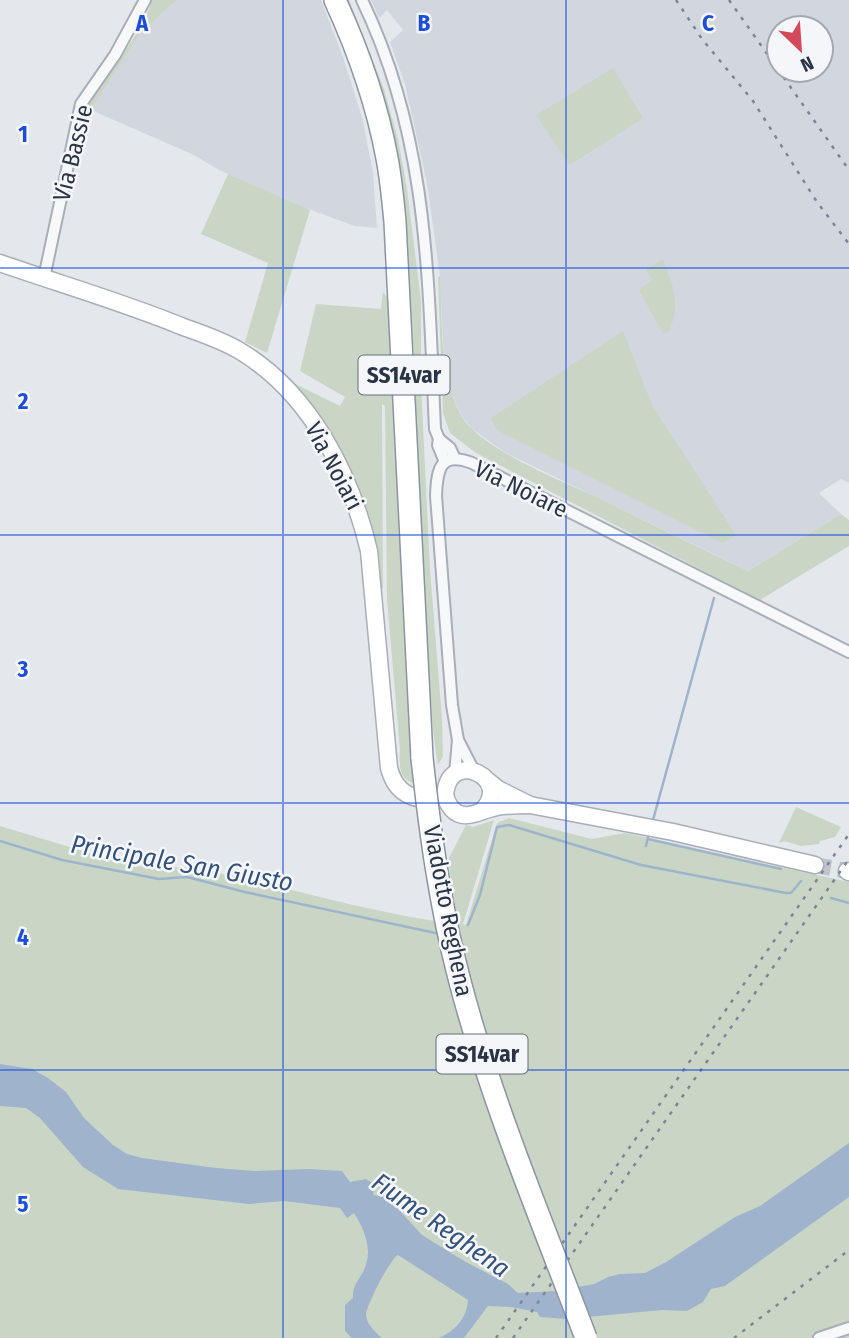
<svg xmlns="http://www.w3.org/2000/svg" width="849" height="1338" font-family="'Fira Sans Condensed',sans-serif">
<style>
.built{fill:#d2d6de;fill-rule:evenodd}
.green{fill:#c9d6c5}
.water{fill:#9fb4cc}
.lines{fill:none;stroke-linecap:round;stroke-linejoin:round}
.stream{stroke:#9fb4cc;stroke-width:2.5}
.secondary-tunnel{stroke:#bfc3cb;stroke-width:16;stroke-dasharray:16 8;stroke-linecap:butt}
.street-casing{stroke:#a9aeb7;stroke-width:14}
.secondary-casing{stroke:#a9aeb7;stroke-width:19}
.highway-casing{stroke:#8b94a3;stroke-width:24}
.street{stroke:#f7f8fa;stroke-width:10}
.secondary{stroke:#fff;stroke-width:16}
.highway{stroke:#fff;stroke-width:21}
.rail{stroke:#7d8696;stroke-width:2.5;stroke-dasharray:3.5 7;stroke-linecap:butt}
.highway-bridge-casing{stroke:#8b94a3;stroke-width:24;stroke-linecap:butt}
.highway-bridge{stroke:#fff;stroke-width:21}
.grid{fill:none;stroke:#1d4ed8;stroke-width:2;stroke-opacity:0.55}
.labels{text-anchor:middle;stroke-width:5;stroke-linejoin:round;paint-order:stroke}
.shield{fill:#f4f6f9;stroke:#676e7b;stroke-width:2}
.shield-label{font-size:23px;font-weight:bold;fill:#2b3445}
.street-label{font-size:24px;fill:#2b3445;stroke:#f4f6f9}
.water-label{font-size:26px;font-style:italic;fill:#34527a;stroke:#f4f6f9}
.grid-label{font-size:23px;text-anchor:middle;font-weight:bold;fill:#1d4ed8;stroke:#f4f6f9;stroke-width:5;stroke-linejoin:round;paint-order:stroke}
</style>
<rect width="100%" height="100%" fill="#e4e7ec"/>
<g class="built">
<polygon points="177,0 321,0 343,57 362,117 373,173 377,228 355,226 297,205 219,170 194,155 91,110 142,31"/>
<path d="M371,0H849V483L841,479L819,493L841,514L748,571L506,453L472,429L461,415L450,390L444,363L440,276L427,183L405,84L390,42L403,30L387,10L379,18ZM779,28H821V70H779Z"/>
</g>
<g class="green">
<path d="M152,0H177L142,31L91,110L86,108L87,104C106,76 143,33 152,0Z"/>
<polygon points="344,0 349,0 384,89 398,139 407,189 421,301 421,384 430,570 442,719 443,756 438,765 433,731 413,426 416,389 409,277"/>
<polygon points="613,68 643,118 570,165 536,115"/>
<polygon points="228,174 310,210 267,353 245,342 268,263 201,234"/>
<path d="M663,259C673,287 682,304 668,333L662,332L639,290L652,280L646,270Z"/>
<path d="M440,276C443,323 438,375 462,417C481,449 564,482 599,498C648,523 698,547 748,571L841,514L849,520V546L760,600L476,453L450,433L443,413L438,277Z"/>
<path d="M383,292L393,306L406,552L403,598L410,649L421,783C399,784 399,768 400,750L387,599L385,406L382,404L383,588L379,589L370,535L285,379L340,406L345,397L300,371L316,304L381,309Z"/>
<polygon points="623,331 652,405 736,535 723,543 497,430 491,418"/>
<polygon points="796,807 841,827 835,837 820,841 819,844 801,846 784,841 779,843"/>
<path d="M509,818L592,839L625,833L849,882V1338H0V826L129,865C154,869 180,865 204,870C289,887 372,914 458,924L448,860L466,825L473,827L494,820L463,924L466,925L497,823Z"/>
</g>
<path class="water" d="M0,1064L32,1069L48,1078L66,1092L84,1118L113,1145L127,1154L142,1158L216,1168L255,1171L309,1169L342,1171L350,1182L366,1179L375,1185L373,1195L387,1197L422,1235L464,1261L508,1284L518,1293L556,1291L594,1284L608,1277L620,1274L645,1273L666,1262L735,1217L760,1206L849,1143V1197L725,1286L711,1289L703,1302L687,1311L662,1310L566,1319L540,1317L537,1312L511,1307L488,1306L464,1338H439C455,1331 467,1318 468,1300L398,1255C390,1259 366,1306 366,1315C367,1325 375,1332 382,1338H352L345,1331V1305L353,1298C352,1287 358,1281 363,1272C374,1251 365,1231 354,1213L347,1218L340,1208L284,1201L249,1204L118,1189L83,1167L40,1118L26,1108L0,1106Z"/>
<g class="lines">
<g class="stream">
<polyline points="653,820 714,598"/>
<polyline points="648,839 781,869"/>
<polyline points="0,841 62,860 159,879 187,877 245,892 440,934"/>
<polyline points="646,846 648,837"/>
<polyline points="831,898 849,903"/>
<polyline points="468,925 480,895 497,827 509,825 641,865 786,893 791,893 801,881"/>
</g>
<polyline class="secondary-tunnel" points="815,865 847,871"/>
<defs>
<g id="street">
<path d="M362,0C429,139 428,278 435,429L439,439"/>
<polyline points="44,278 81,104 115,55 145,0"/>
<polyline points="445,462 438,445 439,439 450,448 455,459"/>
<path d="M458,740L452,705L436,496C437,469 440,451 472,463L849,652"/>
<polyline points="455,774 458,740 474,771"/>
<polyline points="819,1338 849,1328"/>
</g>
<g id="secondary">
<path d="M0,263C60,284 122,302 181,326C200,333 222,340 240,351C310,393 351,474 369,551L389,768C394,787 405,798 426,799"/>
<polyline points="530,805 673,832 815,865"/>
<path d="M483,810C512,778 453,751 446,789C444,796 447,803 452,809C465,823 482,809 497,807C508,805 519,805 530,805L498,789L488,781"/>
<polyline points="847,871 849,872"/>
</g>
<path id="highway" d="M335,0C358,50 377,104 387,158C391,179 393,201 395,222L422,758"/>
</defs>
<use href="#street" class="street-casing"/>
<use href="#secondary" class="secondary-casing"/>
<use href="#highway" class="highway-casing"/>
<use href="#street" class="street"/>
<use href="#secondary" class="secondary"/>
<use href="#highway" class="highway"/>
<g class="rail">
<polyline points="676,0 702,39 753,101 817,202 849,244"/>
<polyline points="729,0 849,170"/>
<polyline points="496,1338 849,834"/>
<polyline points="513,1338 849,859"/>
<polyline points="734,1338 849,1250"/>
</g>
<defs>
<path id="highway-bridge" d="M422,758C430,832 440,905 459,978C491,1101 541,1219 586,1338"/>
</defs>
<use href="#highway-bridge" class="highway-bridge-casing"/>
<use href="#highway-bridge" class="highway-bridge"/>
</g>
<path class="grid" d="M283,0V1338M566,0V1338M0,268H849M0,535H849M0,803H849M0,1070H849"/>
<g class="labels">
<g class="shield">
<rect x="358.5" y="355.5" width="91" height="39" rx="5"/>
<rect x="436.5" y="1034.5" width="91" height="39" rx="5"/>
</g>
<g class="shield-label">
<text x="404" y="383">SS14var</text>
<text x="482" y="1062">SS14var</text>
</g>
<g class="street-label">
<text transform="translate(73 153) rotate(-76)" y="8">Via Bassie</text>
<text transform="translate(334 466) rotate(62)" y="8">Via Noiari</text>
<text transform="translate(521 489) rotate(26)" y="8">Via Noiare</text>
<text transform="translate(448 911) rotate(79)" y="8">Viadotto Reghena</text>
</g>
<g class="water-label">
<text transform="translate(182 863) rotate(10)" y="9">Principale San Giusto</text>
<text transform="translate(441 1225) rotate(35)" y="9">Fiume Reghena</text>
</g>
</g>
<g class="grid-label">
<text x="142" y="31">A</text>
<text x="424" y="31">B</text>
<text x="708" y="31">C</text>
<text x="23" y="142">1</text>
<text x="23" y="409">2</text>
<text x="23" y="677">3</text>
<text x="23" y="945">4</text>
<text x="23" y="1212">5</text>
</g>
<g transform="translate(800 49) rotate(155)"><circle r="33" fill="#f4f6f9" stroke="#a4a8b1" stroke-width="2"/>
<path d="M0-5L12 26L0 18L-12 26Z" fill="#d1495b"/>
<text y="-10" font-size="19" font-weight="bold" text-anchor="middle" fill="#2b3445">N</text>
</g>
</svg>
